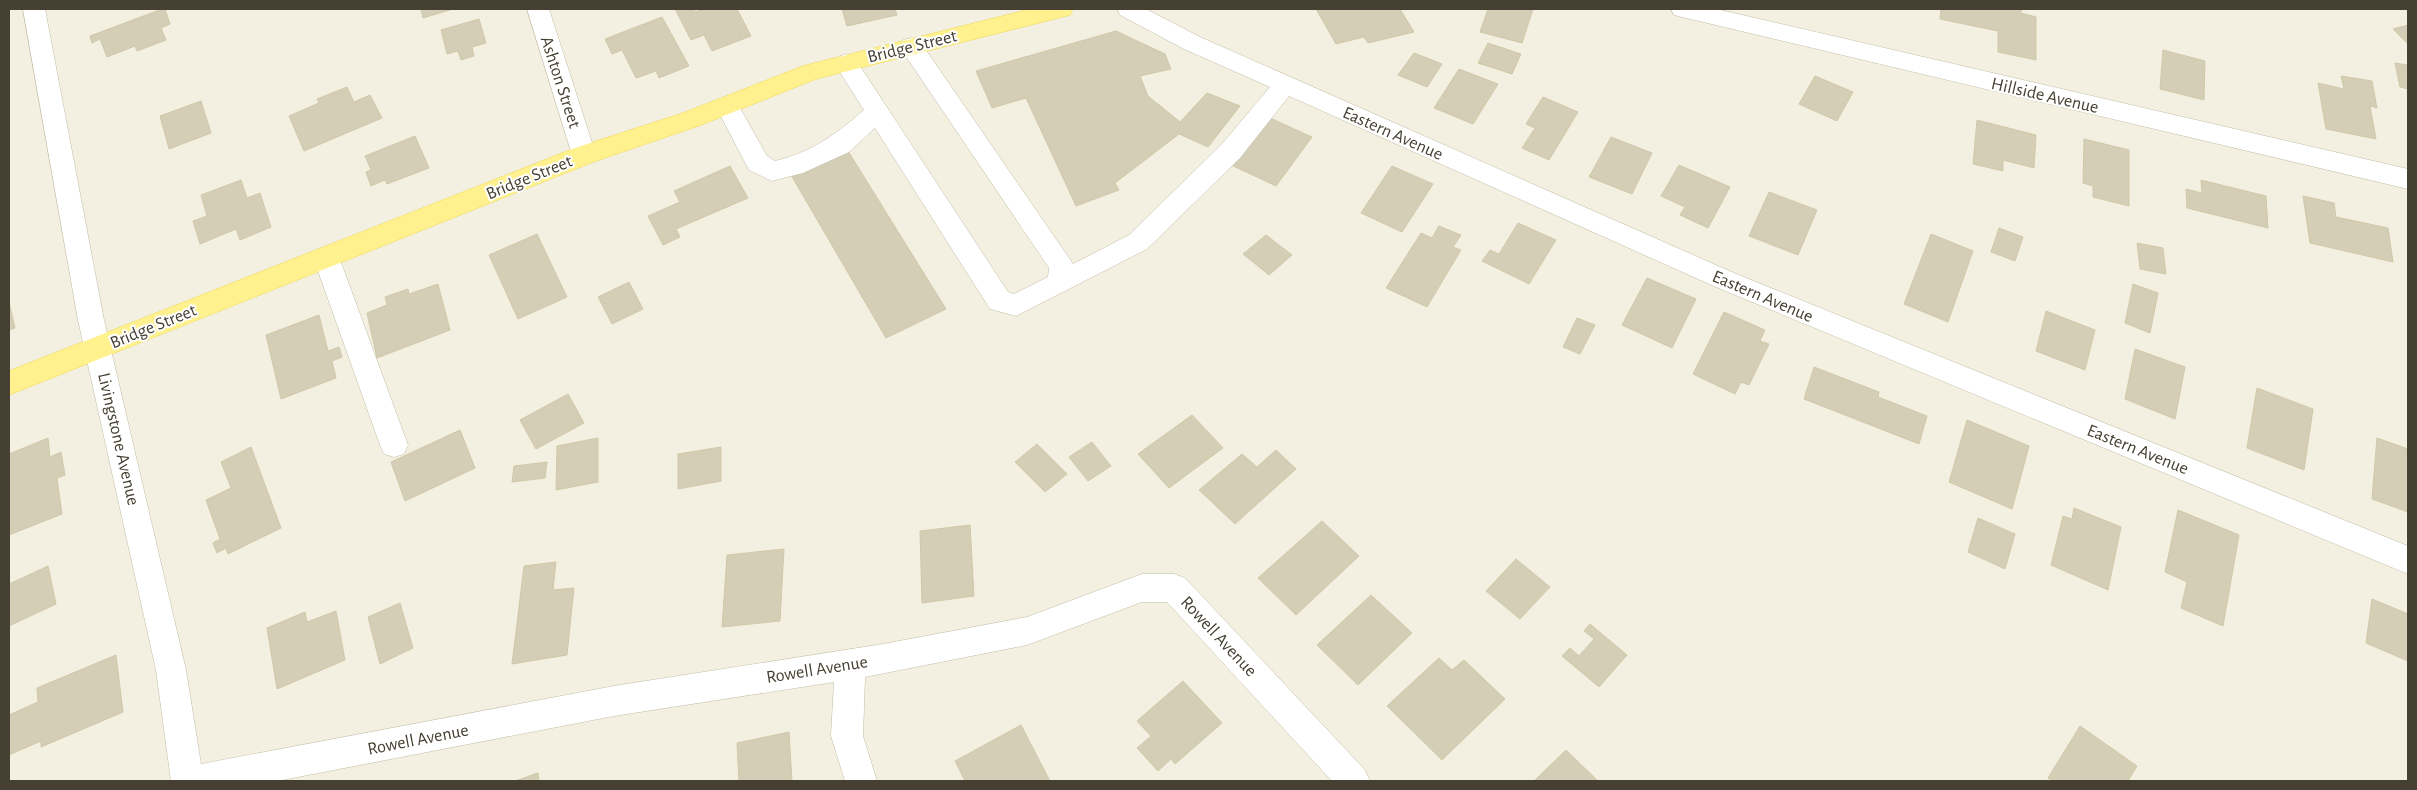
<svg xmlns="http://www.w3.org/2000/svg" width="2417" height="790" font-family="'Alegreya Sans',sans-serif">
<style>
.building{fill:#d5ceb6;stroke:#d1c8a8}
.lines{fill:none;stroke-linecap:round;stroke-linejoin:round}
.minor-casing{stroke:#c2bda6;stroke-width:1}
.major-casing{stroke:#f0d952;stroke-width:1}
.minor{fill:#fff;fill-rule:evenodd}
.major{fill:#fff18e;fill-rule:evenodd}
.labels{text-anchor:middle;stroke-width:4;stroke-linejoin:round;paint-order:stroke}
.street-label{font-size:18px;fill:#454032;stroke:#fff}
</style>
<rect width="100%" height="100%" fill="#f3f0e1"/>
<g class="building">
<polygon points="162,9 165,9 170,24 161,28 166,40 137,51 135,46 107,57 100,39 92,43 90,36"/>
<polygon points="421,9 453,9 423,18"/>
<polygon points="675,9 694,9 695,12 703,9 737,9 751,36 712,51 704,35 691,40"/>
<polygon points="842,9 895,9 897,15 847,26"/>
<polygon points="1316,9 1400,9 1414,32 1368,43 1364,37 1336,44"/>
<polygon points="1488,9 1533,9 1522,43 1480,32"/>
<polygon points="1941,9 2021,9 2021,13 2036,17 2036,60 1998,52 1998,31 1940,19"/>
<polygon points="662,17 689,66 659,78 656,71 636,78 622,50 612,54 605,39"/>
<polygon points="479,19 486,43 472,47 474,56 461,60 458,51 447,54 441,30"/>
<polygon points="2408,25 2408,44 2393,29"/>
<polygon points="1116,31 1165,54 1171,69 1140,76 1148,96 1180,122 1207,93 1240,106 1208,147 1179,134 1115,183 1119,190 1076,206 1026,98 992,108 976,71"/>
<polygon points="1488,43 1521,54 1512,74 1478,63"/>
<polygon points="2163,50 2205,61 2204,100 2160,89"/>
<polygon points="1414,53 1442,64 1427,87 1398,75"/>
<polygon points="2395,63 2408,65 2408,89 2400,87"/>
<polygon points="1459,69 1498,84 1473,124 1434,108"/>
<polygon points="1815,76 1853,92 1837,121 1799,104"/>
<polygon points="2341,76 2372,81 2377,108 2370,106 2376,139 2326,129 2318,83 2344,89"/>
<polygon points="347,87 354,102 370,95 382,118 304,151 289,116 319,103 317,99"/>
<polygon points="1543,97 1578,112 1549,160 1522,148 1535,128 1526,124"/>
<polygon points="201,101 211,133 169,149 160,116"/>
<polygon points="1268,117 1312,137 1276,186 1231,165"/>
<polygon points="1977,120 2036,135 2034,168 2003,160 2003,171 1973,164"/>
<polygon points="415,136 429,168 387,184 385,180 371,186 366,172 371,170 365,156"/>
<polygon points="1611,137 1652,153 1632,194 1589,177"/>
<polygon points="2084,139 2129,150 2129,206 2093,197 2093,186 2083,183"/>
<polygon points="848,151 946,309 886,338 791,175"/>
<polygon points="1679,165 1730,187 1708,228 1680,215 1685,207 1661,196"/>
<polygon points="730,166 748,198 676,229 680,237 663,245 648,216 680,202 674,191"/>
<polygon points="1392,166 1433,184 1402,232 1361,213"/>
<polygon points="241,180 247,198 260,193 271,227 240,240 236,229 200,244 193,221 207,216 201,195"/>
<polygon points="2201,180 2266,196 2268,228 2187,208 2186,189 2202,193"/>
<polygon points="1769,192 1817,210 1798,255 1749,236"/>
<polygon points="2303,196 2334,203 2336,217 2388,228 2393,262 2310,243"/>
<polygon points="1518,223 1556,240 1529,284 1482,261 1490,250 1499,254"/>
<polygon points="1439,226 1461,235 1453,247 1461,250 1427,307 1386,288 1421,233 1432,238"/>
<polygon points="1999,228 2023,237 2015,261 1991,252"/>
<polygon points="537,234 567,297 518,319 489,255"/>
<polygon points="1931,234 1973,251 1948,322 1904,304"/>
<polygon points="1266,235 1292,255 1269,275 1243,254"/>
<polygon points="2137,243 2163,248 2166,274 2140,269"/>
<polygon points="1647,278 1696,299 1672,348 1622,325"/>
<polygon points="629,282 643,309 612,324 598,297"/>
<polygon points="438,284 450,330 377,358 367,313 387,305 385,297 408,289 409,294"/>
<polygon points="2133,284 2158,293 2150,333 2125,323"/>
<polygon points="9,302 15,328 9,330"/>
<polygon points="2046,311 2095,330 2085,370 2036,351"/>
<polygon points="1724,312 1765,330 1760,341 1769,344 1749,385 1741,382 1735,394 1693,374"/>
<polygon points="319,315 328,351 339,347 342,357 332,361 336,378 281,399 266,335"/>
<polygon points="1577,318 1595,325 1580,354 1563,347"/>
<polygon points="2135,349 2185,367 2175,419 2125,399"/>
<polygon points="1814,367 1879,392 1878,397 1927,416 1919,444 1804,399"/>
<polygon points="2257,388 2313,409 2304,470 2247,448"/>
<polygon points="568,394 584,423 536,449 520,420"/>
<polygon points="1192,415 1223,448 1169,488 1138,454"/>
<polygon points="1967,420 2029,446 2012,509 1949,482"/>
<polygon points="460,430 475,468 405,501 391,462"/>
<polygon points="48,438 50,457 61,452 65,475 57,478 62,514 9,535 9,454"/>
<polygon points="598,438 598,482 556,490 557,446"/>
<polygon points="2377,438 2408,449 2408,512 2372,499"/>
<polygon points="1092,442 1111,466 1088,481 1069,457"/>
<polygon points="1037,444 1067,474 1045,492 1015,462"/>
<polygon points="251,447 281,528 228,554 226,548 217,553 213,543 220,539 206,500 231,488 221,462"/>
<polygon points="721,447 721,481 678,489 678,454"/>
<polygon points="1276,450 1296,469 1235,524 1199,490 1242,454 1257,467"/>
<polygon points="547,462 545,478 512,482 514,466"/>
<polygon points="2074,508 2121,527 2108,590 2051,565 2063,516 2072,519"/>
<polygon points="2178,510 2239,535 2223,626 2181,608 2187,582 2165,572"/>
<polygon points="1978,518 2015,534 2005,569 1968,552"/>
<polygon points="1322,521 1359,556 1296,615 1258,578"/>
<polygon points="970,525 974,596 922,603 920,531"/>
<polygon points="784,549 780,621 722,627 727,555"/>
<polygon points="1516,559 1550,587 1520,619 1486,591"/>
<polygon points="556,562 553,590 574,588 567,655 512,664 524,566"/>
<polygon points="48,566 56,604 9,626 9,584"/>
<polygon points="1371,595 1412,633 1358,685 1317,645"/>
<polygon points="2372,599 2408,614 2408,661 2366,643"/>
<polygon points="400,603 413,648 380,664 368,617"/>
<polygon points="336,611 345,660 277,689 267,628 305,612 307,622"/>
<polygon points="1590,624 1627,655 1599,687 1562,656 1570,648 1579,656 1594,639 1584,631"/>
<polygon points="116,655 123,712 41,747 41,741 9,755 9,715 38,702 37,688"/>
<polygon points="1439,658 1452,670 1464,660 1505,699 1442,760 1387,706"/>
<polygon points="1183,681 1222,723 1175,764 1171,759 1158,771 1137,748 1151,736 1137,721"/>
<polygon points="1021,725 1050,781 965,781 955,761"/>
<polygon points="2080,726 2137,766 2128,781 2052,781 2048,778"/>
<polygon points="789,732 792,781 739,781 737,743"/>
<polygon points="1566,750 1598,781 1534,781"/>
<polygon points="538,773 539,781 515,781"/>
</g>
<g class="lines">
<defs>
<g id="minor">
<polygon points="23,9 45,9 104,320 186,670 201,764 614,686 883,644 1027,617 1142,574 1174,574 1185,578 1365,770 1370,781 1332,781 1167,602 1142,602 1027,645 865,677 863,736 877,781 845,781 831,736 834,682 614,716 277,781 171,781 156,670 78,320"/>
<polygon points="527,9 549,9 596,155 593,162 584,164 575,162 572,155"/>
<path d="M1117,9H1146L1200,37L1734,273L2408,546V574L1716,287L1289,96L1240,158L1147,249L1016,316L990,309L875,128L849,152L803,173L772,181L749,170L715,105L719,99L727,96L735,99L767,156L775,161C812,152 835,135 864,110L834,63L838,57L846,54L854,57L1008,292L1014,294L1048,277L1049,268L899,46L903,40L911,38L919,40L1073,264L1129,235L1222,144L1270,87L1184,49L1120,15Z"/>
<polygon points="1671,9 1716,9 2408,169 2408,189 1682,17 1674,15"/>
<polygon points="326,247 335,250 339,257 408,445 404,454 394,457 384,454 380,445 313,257 317,250"/>
</g>
<polygon id="major" points="1031,9 1073,9 1070,15 1062,17 816,79 701,125 593,162 9,395 9,371 575,148 683,113 803,66"/>
</defs>
<use href="#minor" class="minor-casing"/>
<use href="#major" class="major-casing"/>
<use href="#minor" class="minor"/>
<use href="#major" class="major"/>
</g>
<g class="labels">
<g class="street-label">
<text transform="translate(912 46) rotate(-14)" y="6">Bridge Street</text>
<text transform="translate(561 82) rotate(72)" y="6">Ashton Street</text>
<text transform="translate(2045 95) rotate(13)" y="6">Hillside Avenue</text>
<text transform="translate(1393 133) rotate(24)" y="6">Eastern Avenue</text>
<text transform="translate(529 177) rotate(-22)" y="6">Bridge Street</text>
<text transform="translate(1763 296) rotate(23)" y="6">Eastern Avenue</text>
<text transform="translate(153 326) rotate(-22)" y="6">Bridge Street</text>
<text transform="translate(119 439) rotate(77)" y="6">Livingstone Avenue</text>
<text transform="translate(2138 449) rotate(22)" y="6">Eastern Avenue</text>
<text transform="translate(1219 636) rotate(47)" y="6">Rowell Avenue</text>
<text transform="translate(817 669) rotate(-9)" y="6">Rowell Avenue</text>
<text transform="translate(418 739) rotate(-11)" y="6">Rowell Avenue</text>
</g>
</g>
<rect width="2417" height="790" fill="none" stroke="#454032" stroke-width="20"/>
</svg>
